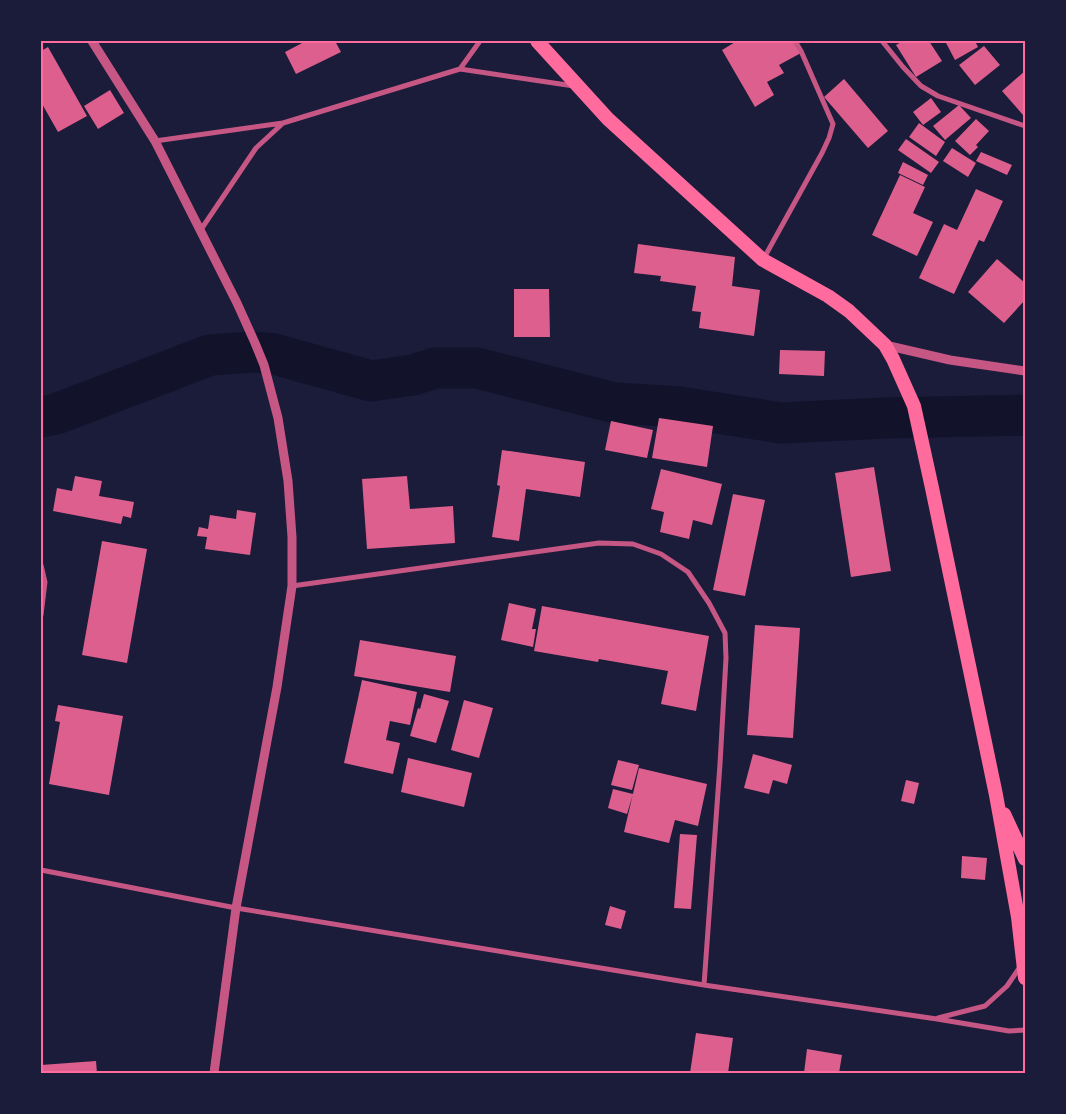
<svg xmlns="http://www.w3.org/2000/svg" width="1066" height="1114" font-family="'Alegreya Sans',sans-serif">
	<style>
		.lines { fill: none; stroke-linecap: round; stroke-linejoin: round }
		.river { stroke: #12122b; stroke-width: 41 }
		.building { fill: #dd5f8e }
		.minor { stroke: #c65784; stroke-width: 5 }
		.tertiary { stroke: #c65784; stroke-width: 9 }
		.trunk { stroke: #ff6b9d; stroke-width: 14 }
		.neatline { fill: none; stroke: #ff6b9d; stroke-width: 2 }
	</style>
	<rect width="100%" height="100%" fill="#1b1b3a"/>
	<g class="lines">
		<path class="river" d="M41,417L56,414L210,355L253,352L274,354L371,381L413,375L435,368H477L615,403L679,407L781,423L885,418L1025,415"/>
	</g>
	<path class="building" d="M306,41H335L341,52L296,74L285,52Z
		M737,41H794L801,53L779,65L784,73L767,82L774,95L755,107L722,50Z
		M903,41H929L942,61L916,77L896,45Z
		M945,41H975L978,47L955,60Z
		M984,46L1000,65L975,85L959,65Z
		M48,47L87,116L58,132L41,102V51Z
		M1025,71V114L1023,115L1002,91Z
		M844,79L888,131L868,148L824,97Z
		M110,90L124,113L98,129L84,106Z
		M931,98L941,112L923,125L913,112Z
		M959,105L971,118L945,140L933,126Z
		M976,119L989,131L976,145L978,147L970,155L955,141Z
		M919,123L945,142L936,156L909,137Z
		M906,139L939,162L931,173L898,150Z
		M952,148L976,163L968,177L943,161Z
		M981,152L1012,165L1007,175L976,161Z
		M903,162L928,175L923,185L898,173Z
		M900,175L925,187L913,213L933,222L917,256L872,235Z
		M976,189L1003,201L984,242L979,240L954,294L919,278L944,224L957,230Z
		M638,244L735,257L732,286L760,290L754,336L699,328L701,312L692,311L696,286L660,281L661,276L634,273Z
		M997,259L1025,283V300L1004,323L968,292Z
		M514,289H549L550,337H514Z
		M780,350L825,351L824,376L779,374Z
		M659,418L713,426L707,467L652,458Z
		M611,421L653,430L647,458L605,450Z
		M502,450L585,462L580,497L526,489L519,541L492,537L500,486L497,485Z
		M874,467L891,571L851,577L835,473Z
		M661,469L722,484L712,525L693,520L689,539L660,532L664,512L651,509Z
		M75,476L102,481L99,496L134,502L131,518L123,516L121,524L53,511L57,488L72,491Z
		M407,476L410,509L453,506L455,543L367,549L362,479Z
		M733,494L765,500L745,596L713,590Z
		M237,510L256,513L250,555L205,549L207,537L197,536L199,527L208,529L210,515L236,519Z
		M102,541L147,549L127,663L82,655Z
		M509,603L536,609L532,629H536L533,647L501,640Z
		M542,606L709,636L696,711L661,704L668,671L599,659L598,662L534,651Z
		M755,625L800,628L793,738L747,735Z
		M360,640L456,656L450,692L354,676Z
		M362,680L417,692L410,725L390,721L386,740L400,743L393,774L344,763Z
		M424,694L449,701L436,743L410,736L418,708L420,709Z
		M464,700L493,708L479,758L451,750Z
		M58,705L123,716L109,795L49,784L60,722L55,721Z
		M753,754L792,765L787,784L773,780L769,794L744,788Z
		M408,758L472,773L464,807L401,792Z
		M618,760L639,765L632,790L611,785Z
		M639,768L707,784L698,826L675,820L669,843L624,832Z
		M906,780L919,783L914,804L901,801Z
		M613,789L633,794L627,814L608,808Z
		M680,834L697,835L691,909L674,908Z
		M962,856L987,858L985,880L961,878Z
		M610,906L626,911L621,929L605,925Z
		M696,1033L733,1038L728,1073H690Z
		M807,1049L842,1055L839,1073H804Z
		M96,1061L97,1073H41V1065Z"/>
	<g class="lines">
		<path class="minor" d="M882,41L903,67L921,86L938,96L1025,126
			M460,69L480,41
			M155,141L283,123L460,69L574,86
			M200,231L256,148L282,124
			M764,258L822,153L829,138L833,124L801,51L795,41
			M41,565L45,582L41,615
			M292,586L599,543L633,544L661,554L688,572L709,603L725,633L726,658L720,764L704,985
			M41,870L236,908L704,985L937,1019L1009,1031L1025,1030
			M938,1018L985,1006L1007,986L1020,967"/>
		<path class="tertiary" d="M92,41L155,141L237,303L255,343L264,365L278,418L288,481L292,537V586L277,687L236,908L214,1073
			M885,345L950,360L1025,371"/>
		<path class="trunk" d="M537,41L608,119L763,260L828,296L849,311L885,345L893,359L914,406L932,488L996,795L1018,917L1025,978
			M1004,814L1025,859"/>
	</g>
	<rect width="1066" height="1114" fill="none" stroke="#1b1b3a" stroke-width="85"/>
	<rect x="42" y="42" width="982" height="1030" class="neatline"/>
</svg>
